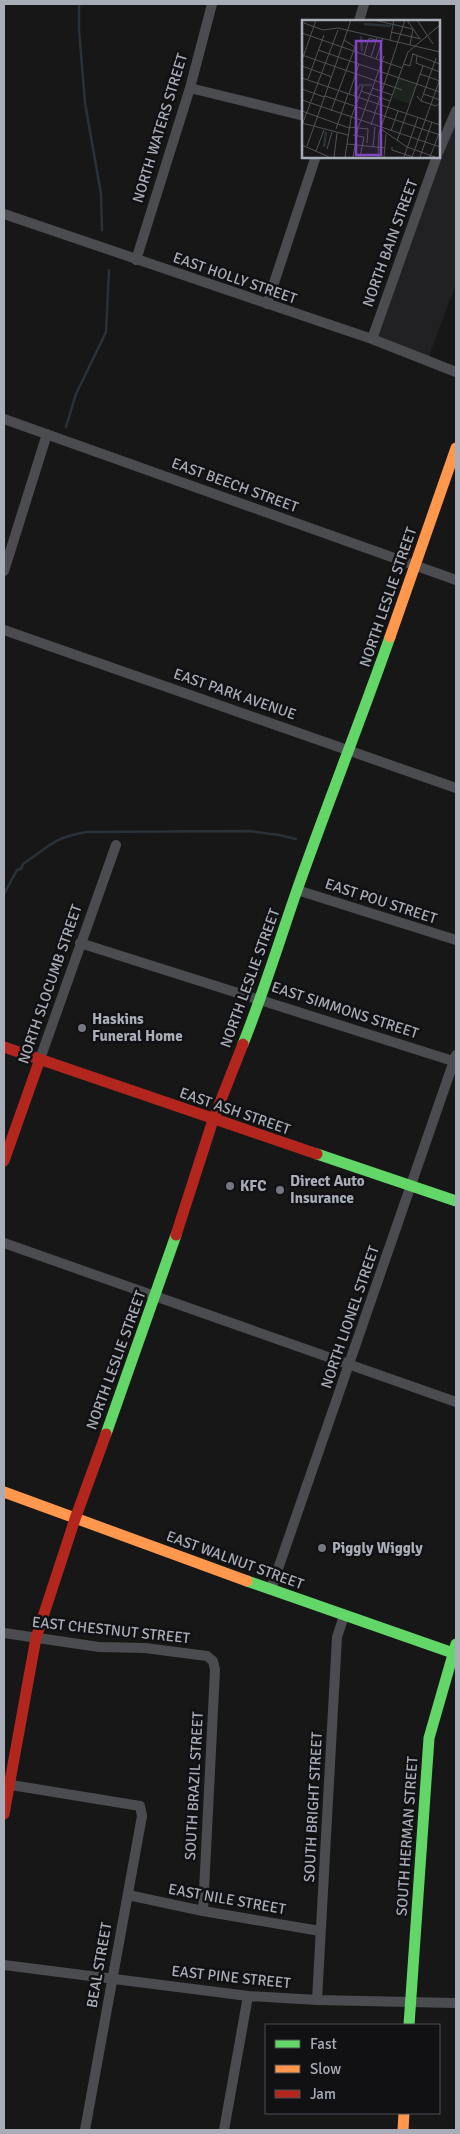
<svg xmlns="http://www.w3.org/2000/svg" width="460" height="2134" font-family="Signika,sans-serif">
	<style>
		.built { fill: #212123 }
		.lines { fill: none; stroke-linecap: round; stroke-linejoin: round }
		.stream { stroke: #2a3239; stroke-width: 2.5 }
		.street { stroke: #4b4c50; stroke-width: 10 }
		.fast { stroke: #63d668; stroke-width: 11 }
		.slow { stroke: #ff974d; stroke-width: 11 }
		.jam { stroke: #b3261e; stroke-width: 11 }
		.poi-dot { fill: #757880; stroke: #111113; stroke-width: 2 }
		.labels { text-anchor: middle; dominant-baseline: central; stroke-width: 5; stroke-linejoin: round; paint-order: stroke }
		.street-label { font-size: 15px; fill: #a8adb8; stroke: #111113 }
		.poi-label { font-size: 15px; font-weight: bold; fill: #a8adb8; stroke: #111113; text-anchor: start }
		.inset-river { fill: none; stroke: #2a3239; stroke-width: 2.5 }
		.inset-road { fill: none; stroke: #515357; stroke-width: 1 }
		.view { fill: #8446be; fill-opacity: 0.15; stroke: #8446be; stroke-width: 2.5 }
		.inset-edge { fill: none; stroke: #a8adb8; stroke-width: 2.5 }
	</style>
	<rect width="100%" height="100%" fill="#171717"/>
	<path class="built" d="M456,111V284L427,361L372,339Z"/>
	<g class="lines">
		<path class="stream" d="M79,4V30L85,103L101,194L102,230
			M66,427L76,394L106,332L109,270
			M4,894L17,870L21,869L23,864C49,847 52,838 86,832L249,831L279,835L296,839"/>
		<path class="street" d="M359,21L364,4
			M190,88L304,116
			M439,151L456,111
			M4,214L372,339L456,372
			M136,260L190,88L212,4
			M267,304L316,156
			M372,339L437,156
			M4,419L456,580
			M4,571L47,434
			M4,630L456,788
			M297,890L456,940
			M80,943L456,1062
			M40,1059L116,845
			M4,1243L456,1402
			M271,1589L456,1055
			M4,1633L99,1647L145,1648L207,1656L213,1661L215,1670L203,1911
			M5,1784L140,1806L142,1816L85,2130
			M128,1895L203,1911L320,1931
			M4,1965L248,1996L317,2000L456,2003
			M317,2000L337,1637L344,1616
			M224,2130L248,1996"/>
		<path class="fast" d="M243,1044C263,994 279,942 297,890C327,805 360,722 390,637
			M317,1154L456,1201
			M106,1434L176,1235
			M247,1581L453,1653
			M409,2025L429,1738L456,1644"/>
		<path class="slow" d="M390,637L456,448
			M4,1492L247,1581
			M403,2130L404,2113"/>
		<path class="jam" d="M4,1047L317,1154
			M4,1161L40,1059
			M176,1235L213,1120L243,1044
			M4,1814L36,1638L75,1519L106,1434"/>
	</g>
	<g class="poi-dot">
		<circle cx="82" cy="1028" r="5"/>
		<circle cx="230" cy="1186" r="5"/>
		<circle cx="280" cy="1190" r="5"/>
		<circle cx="322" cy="1548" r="5"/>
	</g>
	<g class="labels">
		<g class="street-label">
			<text transform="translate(160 128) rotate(-73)">NORTH WATERS STREET</text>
			<text transform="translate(390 243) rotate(-70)">NORTH BAIN STREET</text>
			<text transform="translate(235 278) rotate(19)">EAST HOLLY STREET</text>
			<text transform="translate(235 485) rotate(20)">EAST BEECH STREET</text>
			<text transform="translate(388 597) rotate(-71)">NORTH LESLIE STREET</text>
			<text transform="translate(235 694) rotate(19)">EAST PARK AVENUE</text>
			<text transform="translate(381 901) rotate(18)">EAST POU STREET</text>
			<text transform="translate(250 978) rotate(-70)">NORTH LESLIE STREET</text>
			<text transform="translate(50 984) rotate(-71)">NORTH SLOCUMB STREET</text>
			<text transform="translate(345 1010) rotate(18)">EAST SIMMONS STREET</text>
			<text transform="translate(235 1111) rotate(19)">EAST ASH STREET</text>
			<text transform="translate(350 1317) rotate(-71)">NORTH LIONEL STREET</text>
			<text transform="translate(116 1360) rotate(-70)">NORTH LESLIE STREET</text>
			<text transform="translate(235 1560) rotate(20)">EAST WALNUT STREET</text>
			<text transform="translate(111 1630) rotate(6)">EAST CHESTNUT STREET</text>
			<text transform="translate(194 1786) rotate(-87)">SOUTH BRAZIL STREET</text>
			<text transform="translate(313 1807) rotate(-87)">SOUTH BRIGHT STREET</text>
			<text transform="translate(407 1836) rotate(-86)">SOUTH HERMAN STREET</text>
			<text transform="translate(227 1899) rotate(10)">EAST NILE STREET</text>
			<text transform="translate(99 1965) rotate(-80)">BEAL STREET</text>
			<text transform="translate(231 1977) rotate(6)">EAST PINE STREET</text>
		</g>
		<g class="poi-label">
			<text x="92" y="1019">Haskins<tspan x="92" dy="17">Funeral Home</tspan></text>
			<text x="290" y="1181">Direct Auto<tspan x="290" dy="17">Insurance</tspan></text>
			<text x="240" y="1186">KFC</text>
			<text x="332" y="1548">Piggly Wiggly</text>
		</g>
	</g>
	<g transform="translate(302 20)">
		<rect width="138" height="138" fill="#171717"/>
		<path d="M96,58L115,64L108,84L90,78Z" fill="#1d241e"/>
		<path class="inset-river" d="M62,4L89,6M59,16L60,31M52,74L58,65H70M22,127L24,112"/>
		<path class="inset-road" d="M72,0L111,9L108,25M105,0L118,19M115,0L131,24M2,3L21,10L36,8L138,32M89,12L119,19M0,13L100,48M88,20L92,0M16,30L138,72M111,34L138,44M0,35L100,70M62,35L67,18L74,20M115,36L114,43L138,52M69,37L75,18M74,39L81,18M0,40L14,0M101,44L108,46L111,33M0,46L30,57M118,54L138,61M0,58L138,105M6,59L22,15M26,67L49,0M70,68L90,75M0,69L22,77M59,71L88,81M47,74L57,44M122,74L138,80M23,76L138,115M115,76L119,81L134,86L138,83M0,80L138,127M119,81L134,38M86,87L106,32L138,5M0,91L47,108M29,91L53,27L42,20M0,103L46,115M0,105L36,10M69,105L103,0M47,107L66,109L65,123M34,109L46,74M79,109L105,127L133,137M89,111L96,91M51,115L62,117L58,137M95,121L121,46M45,124L83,128M0,125L27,137M5,126L26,67M71,127L73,107M90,127V130L111,137M25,129L30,112M14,131L22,110M32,137L35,113M43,137L49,98L61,66M51,137L56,108L82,36M76,137L77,113L86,87M82,137L84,114M102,137L116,97M110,137L138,59M118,137L130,102M128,137L138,111"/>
		<path class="view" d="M54,21H79V135H54Z"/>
		<rect width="138" height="138" class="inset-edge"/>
	</g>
	<rect width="460" height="2134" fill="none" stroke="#a8adb8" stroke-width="10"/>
	<rect x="265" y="2024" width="175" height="90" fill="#111113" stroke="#4d4f55"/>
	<rect x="275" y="2040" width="25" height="8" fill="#63d668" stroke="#4d4f55"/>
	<text x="310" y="2049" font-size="15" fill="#a8adb8">Fast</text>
	<rect x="275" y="2065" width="25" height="8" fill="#ff974d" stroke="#4d4f55"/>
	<text x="310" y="2074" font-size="15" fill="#a8adb8">Slow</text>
	<rect x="275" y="2090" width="25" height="8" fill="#b3261e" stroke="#4d4f55"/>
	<text x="310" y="2099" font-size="15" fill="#a8adb8">Jam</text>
</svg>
